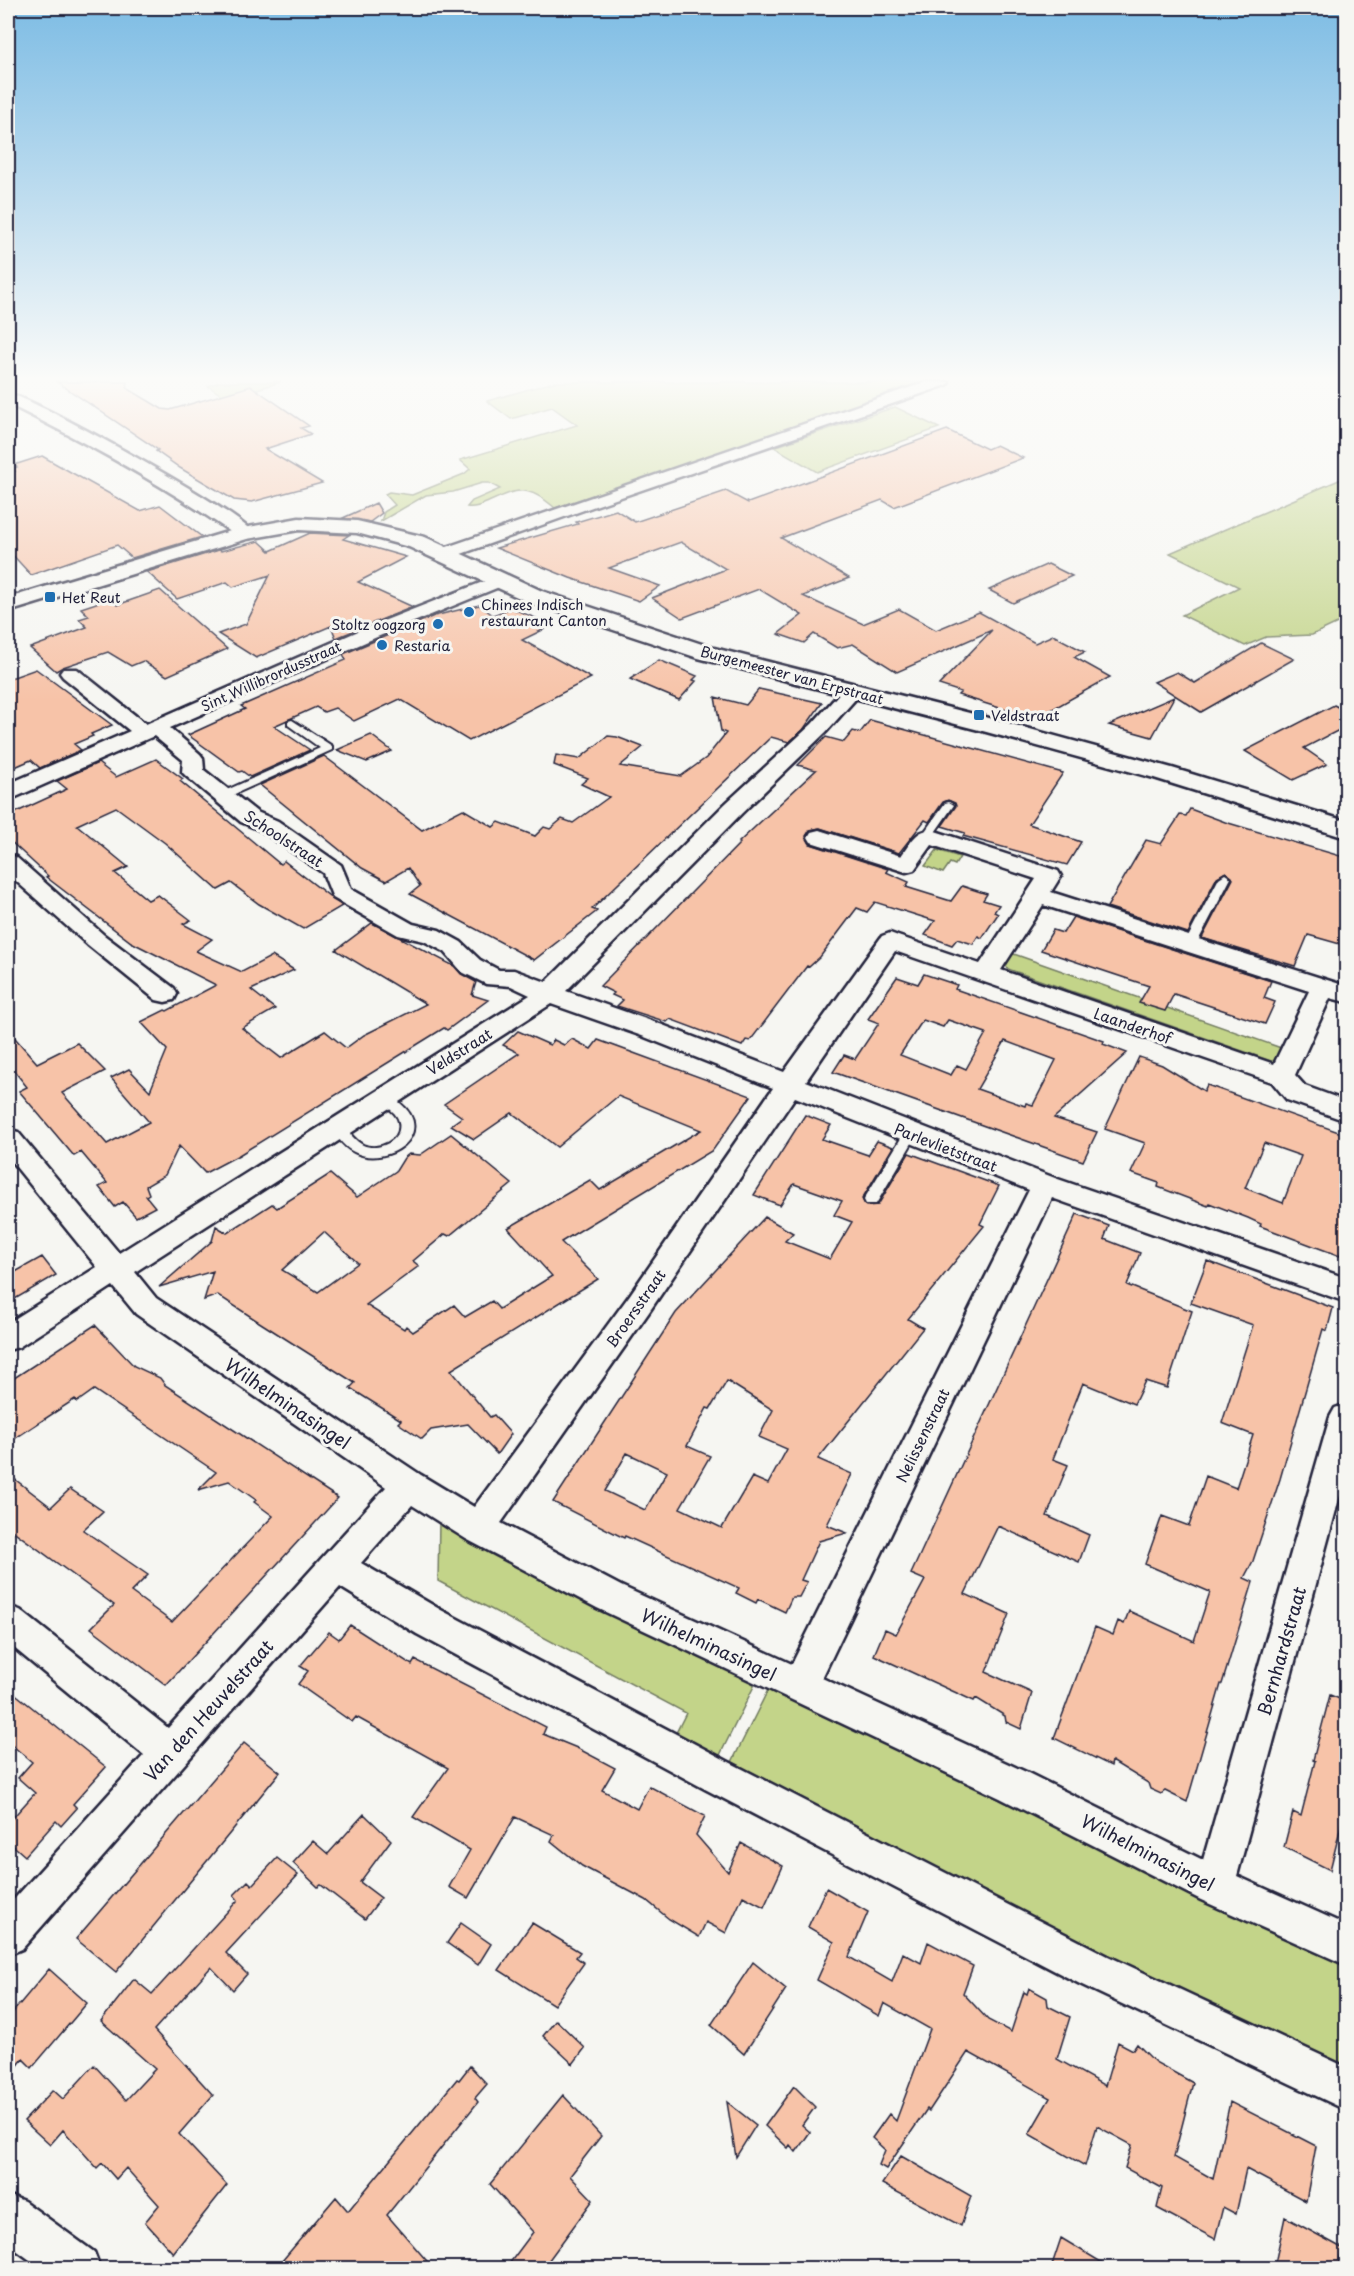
<svg xmlns="http://www.w3.org/2000/svg" width="1354" height="2276" font-family="'Playpen Sans',sans-serif">
	<style>
		.green { fill: #c3d489; stroke: #727b62; stroke-width: 1.5 }
		.building { fill: #f7c3a8; stroke: #22223b; stroke-width: 1.5; fill-rule: evenodd }
		.lines { fill: none; stroke-linecap: round; stroke-linejoin: round }
		.service-casing { stroke: #22223b; stroke-width: 4 }
		.minor-casing { stroke: #22223b; stroke-width: 5 }
		.tertiary-casing { stroke: #22223b; stroke-width: 5 }
		.service { fill: #f6f6f2; fill-rule: evenodd }
		.minor { fill: #f6f6f2; fill-rule: evenodd }
		.tertiary { fill: #f6f6f2; fill-rule: evenodd }
		.poi-dot { fill: #1f6fb2; stroke: #f6f6f2; stroke-width: 2 }
		.labels { text-anchor: middle; dominant-baseline: central; stroke-width: 6; stroke-linejoin: round; paint-order: stroke }
		.far-poi-label { font-size: 14px; fill: #22223b; stroke: #f6f6f2; text-anchor: start }
		.far-street-label { font-size: 14px; fill: #22223b; stroke: #f6f6f2 }
		.street-label { font-size: 15px; fill: #22223b; stroke: #f6f6f2 }
		.near-street-label { font-size: 18px; fill: #22223b; stroke: #f6f6f2 }
	</style>
	<rect width="100%" height="100%" fill="#f6f6f2"/>
	<filter id="ink" filterUnits="userSpaceOnUse"><feTurbulence type="fractalNoise" baseFrequency=".0167" numOctaves="2"/><feDisplacementMap in="SourceGraphic" scale="12" xChannelSelector="R" yChannelSelector="G"/><feConvolveMatrix kernelMatrix="1 2 1 2 8 2 1 2 1" color-interpolation-filters="sRGB"/></filter>
	<g filter="url(#ink)">
		<path class="green" d="M219,382H281L226,398L208,386Z
			M554,382H932L555,508C527,483 517,489 486,503C479,506 474,508 467,507L472,501L500,489L489,483H482L453,492L426,495L381,521L384,512L395,505L385,494L389,492L412,495L464,474L470,469L460,460L577,425L552,407L511,419L487,401Z
			M895,407L939,428L817,472L774,447Z
			M1346,477V619L1312,635L1266,637L1245,646L1182,615L1239,587L1170,553Z
			M937,850L960,857L955,865L950,863L943,873L925,866Z
			M1011,953L1281,1048L1274,1062L1008,969L1005,963Z
			M439,1521L756,1682L718,1759L674,1737L686,1713L438,1581Z
			M769,1688L1346,1960V2071L1147,1975L732,1762Z"/>
		<path class="building" d="M57,382H127V388L162,409L170,410L251,386L309,426L301,428L311,434L265,449L322,483L252,502L234,500L180,468L156,451L158,450Z
			M947,430L987,449L996,445L1023,458L894,507L882,500L781,538L849,578L803,596L863,624L899,609L936,630L979,612L1035,643L1053,635L1085,652L1074,657L1110,677L1035,719L958,695L961,692L939,685L992,630L897,672L853,644L837,648L814,634L804,643L778,634L802,615L759,589L682,618L652,598L726,569L681,542L609,568L660,586L639,601L570,578L496,548L578,524L576,522L616,510L635,522L726,491L748,503Z
			M42,456L140,511L160,505L202,537L132,558L117,545L31,575L8,550V474L15,471L12,469L17,467L14,465Z
			M376,503L382,513L370,522L343,518Z
			M310,533L349,535L343,539L406,557L358,582L413,607L336,638L331,626L256,658L218,634L246,624L270,575L233,587L227,582L177,599L147,572L219,550L221,551L259,541L270,551Z
			M1048,564L1072,576L1013,603L989,590Z
			M160,590L227,649L167,676L143,661L131,666L108,652L63,667L56,671L30,648L87,627L79,619L89,616L81,608L111,598L117,605Z
			M479,605L493,615L511,608L553,625L522,640L591,678L469,741L400,699L354,721L335,708L324,712L316,707L274,726L310,750L250,777L242,771L239,772L188,735L245,709L241,706L346,660L343,654L434,616Z
			M1261,643L1294,659L1201,712L1154,682L1177,672L1195,683Z
			M659,660L697,676L693,680L696,681L679,700L630,679Z
			M36,669L112,725L91,734L93,736L74,744L81,750L40,768L31,760L8,770V679Z
			M759,689L822,703L803,730L789,742L771,737L592,909L597,911L534,960L410,894L420,886L408,868L386,881L362,868L260,785L324,756L422,830L463,809L493,827L499,822L535,836L544,827L550,829L562,819L573,823L609,797L581,784L588,778L554,765L556,755L579,759L608,736L617,737L643,747L620,766L681,776L706,758L726,733L721,731L715,697L746,705Z
			M1174,697L1152,737L1109,725Z
			M1334,705L1347,712V726L1304,748L1327,764L1293,780L1245,751Z
			M870,720L1063,773L1029,824L1081,842L1067,865L963,836L965,833L942,826L956,806L955,803L948,800L943,802L929,822L925,820L899,853L820,828L810,830L806,836L810,844L888,869L886,872L909,882L906,887L951,901L962,886L987,894L983,900L999,905L994,912L998,914L982,938L978,936L973,944L957,939L952,945L925,935L935,921L875,902L867,912L857,908L820,957L809,967L807,966L750,1041L746,1040L742,1046L670,1019L667,1022L617,1006L623,1000L612,995L614,993L600,986L740,843L739,842L816,770L798,765L826,737L844,742L853,731L860,733Z
			M371,735L392,751L367,762L337,750Z
			M156,759L183,779L180,781L280,864L284,861L342,906L303,929L259,904L231,883L218,890L165,843L116,807L77,825L128,867L115,873L148,900L158,895L191,920L183,924L212,939L196,951L242,972L272,956L294,970L251,990L275,1009L242,1028L281,1058L325,1031L346,1048L364,1035L426,1004L336,950L372,923L454,966L461,974L476,982L472,995L488,1000L447,1030L444,1028L239,1155L205,1173L179,1146L165,1175L146,1186L149,1194L146,1196L155,1207L136,1217L123,1202L115,1207L99,1187L107,1183L81,1152L74,1156L19,1091L27,1087L8,1063V1030L37,1063L77,1043L105,1071L62,1093L107,1144L149,1122L111,1078L129,1069L150,1091L167,1050L141,1022L165,1010L167,1011L216,985L131,942L46,877L48,876L8,839V816L67,789L57,781L98,763L116,777Z
			M1190,809L1225,822L1347,858V946L1308,935L1295,966L1202,938L1233,879L1226,872L1217,877L1188,933L1107,907L1146,840L1161,844L1180,815L1186,816Z
			M1073,917L1271,981L1264,998L1275,1002L1265,1024L1174,994L1165,1011L1139,1003L1149,986L1041,950L1053,930L1063,933Z
			M924,974L957,985L955,989L1104,1041L1103,1044L1127,1053L1054,1118L1097,1132L1083,1161L833,1072L844,1055L855,1059L879,1023L868,1019L897,977L918,984ZM923,1020L943,1027L948,1020L986,1033L966,1069L957,1065L951,1075L900,1055ZM1005,1041L1056,1060L1033,1105L1026,1103L1025,1106L977,1089Z
			M518,1031L550,1045L554,1040L564,1045L572,1039L591,1049L598,1040L751,1096L713,1150L561,1242L598,1279L451,1370L490,1417L494,1415L511,1434L497,1454L468,1424L431,1430L422,1439L398,1423L401,1420L350,1388L355,1383L256,1320L218,1295L204,1300L213,1271L159,1287L212,1241L216,1226L227,1233L272,1204L277,1208L330,1174L357,1197L396,1171L404,1158L409,1154L420,1155L451,1134L512,1184L449,1236L445,1234L413,1261L419,1266L366,1305L404,1329L406,1326L413,1332L454,1305L465,1317L492,1301L499,1309L552,1276L508,1228L590,1180L600,1190L701,1130L618,1096L557,1147L512,1113L474,1139L451,1125L462,1117L444,1104L519,1053L503,1045ZM324,1232L358,1263L318,1292L282,1270Z
			M1139,1057L1162,1065L1204,1091L1207,1085L1347,1135V1236L1340,1256L1260,1226L1261,1224L1248,1218L1209,1203L1208,1206L1158,1187L1159,1183L1131,1173L1145,1143L1105,1129ZM1264,1143L1301,1156L1283,1203L1245,1188Z
			M805,1115L831,1125L822,1139L868,1155L877,1141L893,1147L862,1199L866,1206L878,1205L909,1153L999,1186L980,1224L984,1226L908,1319L923,1328L818,1459L852,1474L827,1525L847,1533L819,1541L801,1580L807,1582L799,1597H792L785,1612L758,1599L756,1603L736,1593L739,1588L625,1536L624,1538L553,1502L676,1313L765,1217L793,1233L785,1241L830,1259L852,1222L834,1215L842,1201L794,1184L780,1205L754,1195ZM727,1381L773,1410L759,1437L787,1449L768,1484L752,1477L722,1528L680,1508L710,1456L687,1446L707,1408L710,1409ZM627,1453L667,1472L645,1510L605,1491Z
			M1077,1214L1109,1226L1104,1239L1140,1253L1127,1285L1192,1311L1167,1388L1145,1381L1134,1404L1083,1383L1053,1459L1068,1465L1047,1516L1089,1535L1079,1562L998,1526L965,1594L1009,1614L986,1672L1032,1693L1021,1729L1006,1722L1005,1716L976,1698L974,1701L874,1655L885,1629L896,1634L925,1580L911,1574Z
			M42,1257L56,1275L8,1303V1276Z
			M1207,1261L1333,1308L1327,1331L1323,1329L1280,1479L1253,1561L1244,1578L1253,1582L1222,1684H1221L1187,1802L1165,1791L1161,1794L1150,1789L1148,1783L1112,1761L1111,1766L1054,1738L1095,1627L1113,1635L1118,1621L1124,1624L1129,1611L1194,1641L1210,1592L1145,1564L1162,1516L1189,1526L1206,1476L1236,1488L1253,1435L1222,1423L1253,1325L1191,1303Z
			M95,1325L134,1366L160,1378L165,1385L338,1498L166,1685L91,1628L114,1605L8,1527V1474L51,1507L70,1489L103,1511L83,1530L148,1575L131,1592L172,1622L273,1516L254,1502L256,1500L229,1481L198,1490L216,1472L94,1390L77,1402L75,1399L8,1443V1382Z
			M350,1625L412,1665L415,1660L546,1727L543,1734L577,1748L615,1768L602,1790L637,1809L649,1786L705,1816L696,1835L728,1872L741,1843L783,1866L764,1907L743,1896L726,1933L706,1922L699,1937L669,1919L646,1900L582,1866L551,1841L554,1835L515,1817L468,1898L449,1887L470,1850L413,1817L448,1768L356,1717L352,1722L298,1684L308,1671L300,1666L329,1632L339,1639Z
			M8,1688L106,1767L73,1804L77,1808L61,1826L56,1821L25,1856L8,1841V1823L35,1793L18,1778L32,1762L8,1742Z
			M1330,1695L1347,1702V1802L1330,1870L1284,1847L1293,1812L1301,1816L1315,1761L1313,1760Z
			M244,1743L280,1772L116,1972L76,1939Z
			M364,1814L391,1840L360,1882L381,1898L365,1919L321,1885L318,1887L293,1863L313,1841L328,1854Z
			M277,1858L298,1875L226,1953L247,1974L233,1990L211,1967L154,2030L213,2095L179,2134L227,2185L173,2253L145,2222L159,2205L126,2168L116,2179L102,2163L97,2168L63,2130L50,2145L24,2121L53,2090L63,2099L94,2065L126,2100L155,2069L101,2021L134,1979L152,1994L238,1900L234,1895L248,1881L252,1885Z
			M826,1888L868,1912L849,1957L892,1982L903,1953L921,1963L928,1942L973,1966L963,1993L988,2020L1011,2032L1024,1992L1027,1994L1029,1988L1047,1998L1048,2006L1070,2017L1057,2059L1105,2086L1118,2042L1133,2050L1137,2044L1155,2062L1193,2083L1174,2157L1213,2179L1230,2102L1316,2146L1306,2201L1246,2169L1236,2214L1223,2207L1215,2239L1157,2208L1162,2188L1125,2168L1132,2145L1097,2126L1085,2166L1029,2134L1050,2098L968,2052L929,2111L927,2109L886,2169L879,2165L885,2150L872,2138L889,2114L896,2121L930,2029L884,2003L879,2016L817,1980L834,1942L808,1927Z
			M461,1923L491,1944L478,1965L447,1943Z
			M532,1923L580,1952L576,1957L584,1963L554,2005L499,1970Z
			M753,1962L786,1989L744,2054L711,2025Z
			M49,1969L87,2003L32,2068L23,2059L8,2078V2018Z
			M556,2020L585,2048L573,2064L543,2036Z
			M470,2066L487,2084L475,2098L478,2102L387,2215L433,2268H276L336,2197L348,2211L457,2079L459,2080Z
			M794,2086L815,2107L802,2125L810,2132L796,2152L790,2145L788,2148L765,2126Z
			M563,2095L601,2136L570,2176L593,2200L543,2268H506L533,2232L490,2184Z
			M727,2102L756,2125L736,2157Z
			M901,2156L971,2196L961,2226L882,2184Z
			M1285,2217L1342,2248L1338,2268H1274Z
			M1061,2238L1111,2268H1051Z"/>
		<g class="lines">
			<g class="service-casing">
				<path id="service" d="M292,720L332,746V750L228,797H220V793L320,748L288,725V721Z
					M949,802L954,805L931,838H923V834L945,803Z
					M1225,874L1231,878L1196,945L1190,949L1186,948L1184,945L1219,878Z
					M385,1093C391,1095 396,1099 400,1103C438,1134 387,1169 354,1152C345,1148 339,1139 333,1132L331,1129L333,1126H343C349,1132 355,1141 363,1145C378,1152 403,1141 399,1122C397,1111 384,1107 378,1098Z
					M911,1128L918,1133L876,1204H866L864,1200L866,1196L906,1130Z"/>
			</g>
			<g class="minor-casing">
				<path id="minor" d="M926,382H949L947,385L595,506L450,558H438L435,554L438,550Z
					M8,393C39,401 237,510 253,533L250,537H238C166,486 87,443 8,404Z
					M498,576L504,577L507,581L504,585L377,637L170,728L200,754L203,758L204,770L257,812L278,821L341,865L351,889L413,924L439,930L461,942L480,960L499,970H514L546,982L726,803L812,724L845,687H859L862,691L859,695L826,732L742,813L566,991L660,1024L784,1072L882,936L890,933L898,936L980,964L1036,879L932,845L914,870L906,872L811,842L808,837L811,832L819,830L901,856C911,843 917,827 935,831L1058,871L1061,876L1051,892L1346,986V1002L1330,998L1295,1075L1305,1086L1346,1101V1121L1287,1100L1272,1082L895,951L806,1081L1055,1178L1346,1278V1302L1052,1198L822,1678L1026,1772L1203,1860L1330,1417L1335,1408L1346,1404V1473L1237,1876L1346,1925V1965L1201,1900L1000,1798L597,1608L466,1539L412,1505L361,1563L441,1610L731,1763L1108,1956L1346,2067V2110L1080,1984L705,1789L417,1634L340,1587L22,1949L8,1955V1906L144,1755L8,1643V1606L20,1610L168,1728L386,1487L136,1314L113,1286L19,1347L8,1350V1323L97,1267L8,1157V1129L18,1132L119,1253L530,995L511,986L486,984L462,972L445,952L424,941L398,935L333,898L323,873L262,831L241,822L186,776L182,772L183,760L154,736L16,797L8,798V784L130,731L63,677L60,673L63,669H77L146,724L363,629ZM1043,905L1309,991L1274,1064L1001,970ZM551,1004L642,1036L773,1088L629,1296L474,1507L421,1475L156,1298L135,1272ZM795,1097L1029,1190L792,1664L621,1586L501,1523L649,1312Z
					M8,855L16,857L104,935L174,988L177,994L174,1000L165,1002L156,1000L88,945L8,874Z
					M8,2195L24,2201L94,2252L100,2268H41L8,2244Z"/>
			</g>
			<g class="tertiary-casing">
				<path id="tertiary" d="M299,518L357,521L425,537L542,591L714,648L997,720L1172,768L1346,821V838L1154,778L979,730L698,658L526,601L409,547L357,533L299,530L247,539L8,612V598L237,529Z"/>
			</g>
			<use href="#service" class="service"/>
			<use href="#minor" class="minor"/>
			<use href="#tertiary" class="tertiary"/>
		</g>
	</g>
	<linearGradient id="sky" x2="0" y2="1"><stop stop-color="#7dbce4"/><stop offset="0.54" stop-color="#fbfbf9"/><stop offset="1" stop-color="#fbfbf9" stop-opacity="0"/></linearGradient>
	<rect width="1354" height="701" fill="url(#sky)"/>
	<g class="poi-dot">
		<rect x="44" y="591" width="12" height="12" rx="3"/>
		<circle cx="469" cy="612" r="6"/>
		<circle cx="438" cy="624" r="6"/>
		<circle cx="382" cy="645" r="6"/>
		<rect x="973" y="709" width="12" height="12" rx="3"/>
	</g>
	<g class="labels">
		<g class="far-poi-label">
			<text x="62" y="597">Het Reut</text>
			<text x="481" y="604">Chinees Indisch<tspan x="481" dy="16">restaurant Canton</tspan></text>
			<text x="426" y="624" text-anchor="end">Stoltz oogzorg</text>
			<text x="394" y="645">Restaria</text>
			<text x="991" y="715">Veldstraat</text>
		</g>
		<g class="far-street-label">
			<text transform="translate(792 675) rotate(15)">Burgemeester van Erpstraat</text>
			<text transform="translate(271 676) rotate(-24)">Sint Willibrordusstraat</text>
		</g>
		<g class="street-label">
			<text transform="translate(284 838) rotate(33)">Schoolstraat</text>
			<text transform="translate(1133 1025) rotate(19)">Laanderhof</text>
			<text transform="translate(459 1051) rotate(-32)">Veldstraat</text>
			<text transform="translate(946 1147) rotate(21)">Parlevlietstraat</text>
			<text transform="translate(635 1308) rotate(-55)">Broersstraat</text>
			<text transform="translate(922 1435) rotate(-64)">Nelissenstraat</text>
		</g>
		<g class="near-street-label">
			<text transform="translate(288 1403) rotate(34)">Wilhelminasingel</text>
			<text transform="translate(709 1644) rotate(25)">Wilhelminasingel</text>
			<text transform="translate(1281 1651) rotate(-74)">Bernhardstraat</text>
			<text transform="translate(208 1710) rotate(-48)">Van den Heuvelstraat</text>
			<text transform="translate(1148 1852) rotate(27)">Wilhelminasingel</text>
		</g>
	</g>
	<rect width="1354" height="2276" fill="none" stroke="#f6f6f2" stroke-width="30"/>
	<rect x="15" y="15" width="1324" height="2246" fill="none" stroke="#22223b" stroke-width="2" filter="url(#ink)"/>
</svg>
